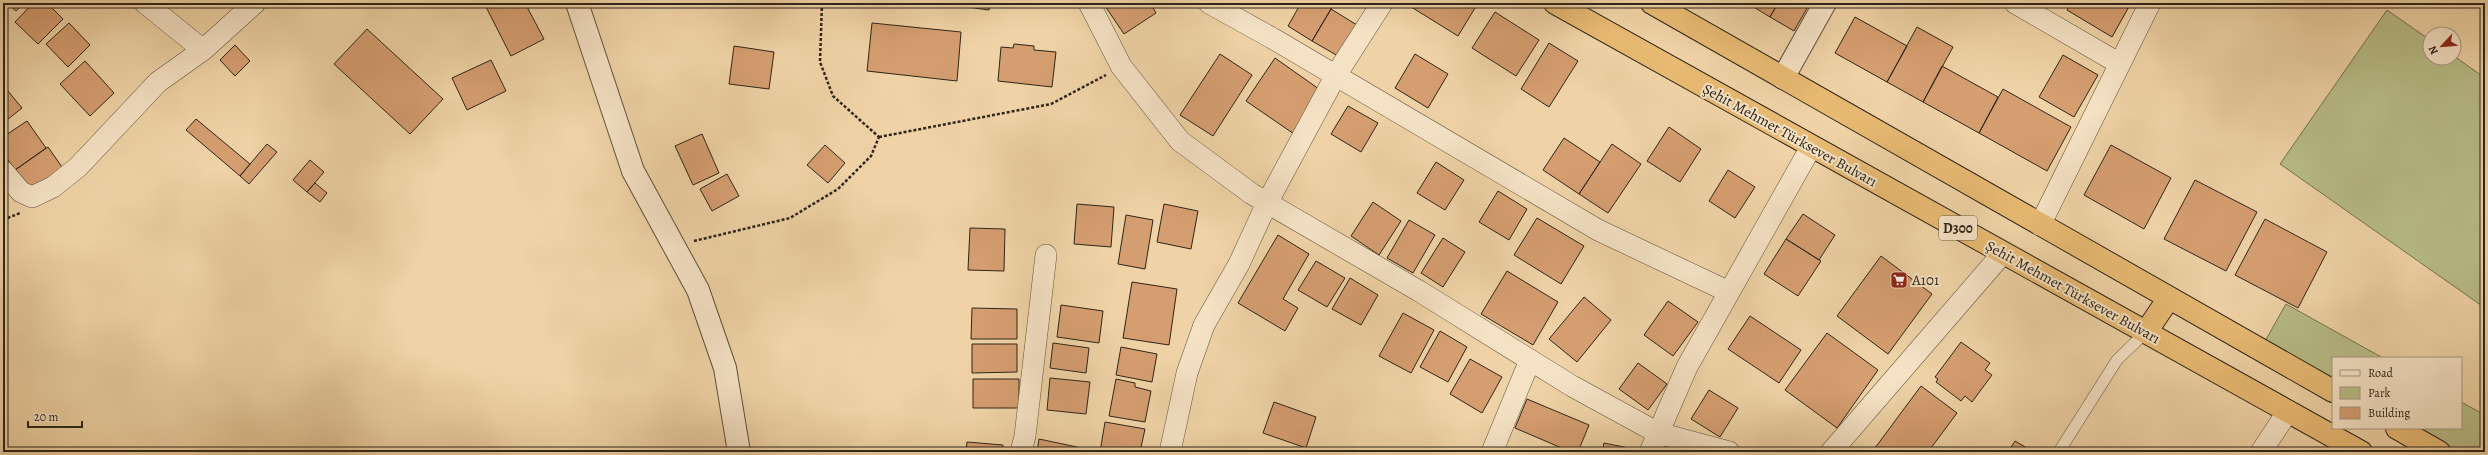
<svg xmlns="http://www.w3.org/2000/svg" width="2488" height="455" font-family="Alegreya,serif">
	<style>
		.green { fill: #b8bc87; stroke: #737050 }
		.building { fill: #d59e71; stroke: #2e2518 }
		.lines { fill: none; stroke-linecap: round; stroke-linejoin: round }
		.service-casing { stroke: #5e503c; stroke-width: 12 }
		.minor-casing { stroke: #5e503c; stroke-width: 22 }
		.tertiary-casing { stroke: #5e503c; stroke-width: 24 }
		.trunk-casing { stroke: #2e2518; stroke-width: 24 }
		.path { stroke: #2e2518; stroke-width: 2.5; stroke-dasharray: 3 2; stroke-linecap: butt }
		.service { stroke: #f5e2c5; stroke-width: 11 }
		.minor { stroke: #f5e2c5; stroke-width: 21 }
		.tertiary { stroke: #f5e2c5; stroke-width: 22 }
		.trunk { stroke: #e8ba73; stroke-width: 22 }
		.labels { text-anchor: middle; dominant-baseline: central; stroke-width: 4; stroke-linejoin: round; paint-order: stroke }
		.shield { fill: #f5e2c5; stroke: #6a5e4c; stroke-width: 1 }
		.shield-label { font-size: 14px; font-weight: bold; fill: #2e2518 }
		.street-label { font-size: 15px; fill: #2e2518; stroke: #f5e2c5 }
		.poi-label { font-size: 15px; fill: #2e2518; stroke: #f5e2c5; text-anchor: start }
	</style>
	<rect width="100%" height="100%" fill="#efd3a6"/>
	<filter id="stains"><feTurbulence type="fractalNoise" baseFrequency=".005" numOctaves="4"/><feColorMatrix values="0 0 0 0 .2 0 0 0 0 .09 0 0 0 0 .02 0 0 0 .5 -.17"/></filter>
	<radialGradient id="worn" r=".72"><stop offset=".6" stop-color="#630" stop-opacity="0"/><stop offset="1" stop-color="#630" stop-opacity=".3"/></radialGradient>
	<path class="green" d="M2387,10L2430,40V58L2454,56L2485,78V308L2280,164Z
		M2286,304L2383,358H2333V381L2264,343Z
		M2461,402L2485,415V452H2460L2417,428H2461Z"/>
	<path class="building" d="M7,3H24L16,11Z
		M33,3H47L63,19L38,44L15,22Z
		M484,3H525L544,39L511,56Z
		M968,3H990L989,10L967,7Z
		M1103,3H1150L1156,13L1124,34Z
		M1301,3L1334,4L1312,41L1288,26Z
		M1409,3H1478L1458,36L1408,5Z
		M1747,3H1778L1770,17Z
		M1778,3H1810L1794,31L1770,17Z
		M2071,3H2131L2112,37L2067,10Z
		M1331,9L1357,25L1338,56L1312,41Z
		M1495,12L1539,40L1516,76L1472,48Z
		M1855,17L1907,46L1887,82L1835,53Z
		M69,23L90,45L68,67L46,44Z
		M872,23L961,32L957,81L867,71Z
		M1917,27L1953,47L1923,102L1887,82Z
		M367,29L443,99L410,134L334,64Z
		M1549,43L1578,61L1549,107L1521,89Z
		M1014,44L1034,46V50L1056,52L1052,87L998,81L1001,47L1013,48Z
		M235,45L250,61L235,76L220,60Z
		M734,46L774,52L769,89L729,84Z
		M1220,54L1252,75L1213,136L1180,115Z
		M1415,54L1448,74L1428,108L1395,88Z
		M2063,55L2098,75L2074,117L2039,97Z
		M1275,58L1326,94L1297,136L1246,101Z
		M491,60L506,91L467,110L452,78Z
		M85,61L114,93L90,116L60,84Z
		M1942,66L1998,97L1979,133L1923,102Z
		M3,85L22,108L3,123Z
		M2003,89L2071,127L2047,171L1979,133Z
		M1348,106L1378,123L1361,152L1331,134Z
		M196,119L250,164L240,176L186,130Z
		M27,121L46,148L15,170L3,153V137Z
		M1669,127L1701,149L1680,182L1647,161Z
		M702,134L719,173L693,185L675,146Z
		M1564,138L1600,162L1579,194L1543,170Z
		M267,144L277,152L249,184L240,176Z
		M1612,144L1641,164L1608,213L1579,194Z
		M825,145L845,163L828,183L807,165Z
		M2111,145L2171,178L2144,229L2084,195Z
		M48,147L64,170L31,193L15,170Z
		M310,160L324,172L307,192L293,180Z
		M1436,162L1464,180L1445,210L1417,193Z
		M1728,170L1755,187L1735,218L1709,201Z
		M727,174L739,196L712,211L700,189Z
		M2195,180L2257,212L2226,271L2164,239Z
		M315,183L327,193L320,202L307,192Z
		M1498,191L1527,209L1509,240L1479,222Z
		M1373,202L1401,221L1379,255L1351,236Z
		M1077,204L1114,207L1111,247L1074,244Z
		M1164,204L1198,211L1191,249L1157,242Z
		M1803,214L1835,235L1819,260L1786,239Z
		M1126,215L1153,220L1145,269L1118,264Z
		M1537,218L1584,246L1561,284L1514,255Z
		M2265,219L2327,252L2298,308L2235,275Z
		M1409,220L1435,235L1413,273L1387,258Z
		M970,228L1005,229L1004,271L968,270Z
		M1278,235L1309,254L1283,299L1298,308L1285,331L1238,303Z
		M1443,238L1465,252L1443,287L1421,273Z
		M1786,239L1821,261L1798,296L1764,274Z
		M1881,256L1932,294L1888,354L1837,316Z
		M1316,261L1345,278L1327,307L1298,290Z
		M1507,271L1558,302L1533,345L1481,314Z
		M1350,278L1378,295L1361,325L1332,309Z
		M1132,282L1177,289L1169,345L1123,338Z
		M1584,297L1611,320L1577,362L1549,339Z
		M1668,301L1698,322L1673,356L1644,335Z
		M1061,305L1103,311L1099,343L1057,337Z
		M972,308L1017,309V339H971Z
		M1403,313L1434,330L1411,373L1379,356Z
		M1750,316L1801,350L1779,383L1728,349Z
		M1440,331L1467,347L1448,382L1420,367Z
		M1827,333L1878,370L1837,428L1785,390Z
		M1961,342L1990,363L1985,370L1992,375L1972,402L1965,396L1961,401L1936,382L1938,379L1935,377Z
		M1053,343L1089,348L1086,373L1050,368Z
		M972,344H1017V372L972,373Z
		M1121,347L1157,354L1152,382L1116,375Z
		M1470,359L1502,377L1482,413L1450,394Z
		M1638,363L1667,384L1648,410L1619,389Z
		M1050,378L1090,382L1086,414L1047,410Z
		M973,379H1019V408H973Z
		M1116,379L1135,383V387L1151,391L1145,422L1109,416Z
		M1921,386L1957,413L1928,452H1872Z
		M1709,390L1738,408L1720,437L1691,419Z
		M1527,399L1589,425L1578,452H1571L1515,428Z
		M1274,402L1316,417L1306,448L1263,433Z
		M1105,422L1145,429L1140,452H1100Z
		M1039,439L1077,447L1076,452H1037Z
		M2015,441L2034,452H2008Z
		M967,442L1003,445L1002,452H966Z
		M1604,443L1639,450V452H1602Z"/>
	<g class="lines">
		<g class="service-casing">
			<path id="service" d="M2060,450L2117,360L2146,332"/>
		</g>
		<g class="minor-casing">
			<path id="minor" d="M145,3L203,50
				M1089,3L1121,66L1180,141L1252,194L1419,291L1572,386L1658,433L1729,452
				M1209,3L1272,38L1598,230L1729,292
				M2015,3L2120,64
				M3,171L21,192L32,197L53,187L78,167L158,82L203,50L255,3
				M2040,225L2150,3
				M1021,452L1025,436L1046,255
				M1170,452L1187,373L1204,325L1239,264L1267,203L1336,75L1382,3
				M1492,452L1530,360
				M1650,452L1687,367L1811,147
				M1831,452L2003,253
				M2261,452L2288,411"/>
		</g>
		<g class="tertiary-casing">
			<path id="tertiary" d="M577,3L633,171L698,290L725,368L739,452
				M1783,78L1825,3"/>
		</g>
		<g class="trunk-casing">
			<path id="trunk" d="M1555,3L2361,452
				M1652,3L2333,391
				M2146,332L2169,298
				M2397,428L2439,452"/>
		</g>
		<path class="path" d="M822,3L820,62L833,96L879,137
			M879,137L1051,104L1106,75
			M3,220L20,213
			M694,241L790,218L838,189L871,156L879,137"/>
		<use href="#service" class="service"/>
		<use href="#minor" class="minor"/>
		<use href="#tertiary" class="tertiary"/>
		<use href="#trunk" class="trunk"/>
	</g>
	<defs>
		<g id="supermarket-square" transform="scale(0.9)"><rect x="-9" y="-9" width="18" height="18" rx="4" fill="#8f2418" stroke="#f5e2c5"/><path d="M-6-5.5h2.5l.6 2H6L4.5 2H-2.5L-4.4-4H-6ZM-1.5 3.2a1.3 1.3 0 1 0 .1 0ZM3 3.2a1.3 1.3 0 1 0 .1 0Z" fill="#fff"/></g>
	</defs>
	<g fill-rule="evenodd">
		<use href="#supermarket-square" x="1899" y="280"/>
	</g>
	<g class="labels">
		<rect class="shield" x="1939" y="216" width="38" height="24" rx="3"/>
		<g class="shield-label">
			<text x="1958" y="228">D300</text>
		</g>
		<g class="street-label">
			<text transform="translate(1790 135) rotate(29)">Şehit Mehmet Türksever Bulvarı</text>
			<text transform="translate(2073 292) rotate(29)">Şehit Mehmet Türksever Bulvarı</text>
		</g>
		<g class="poi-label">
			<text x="1912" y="280">A101</text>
		</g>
	</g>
	<rect width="2488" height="455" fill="none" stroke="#efd3a6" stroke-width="16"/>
	<rect x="4" y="4" width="2480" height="447" fill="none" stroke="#2e2518" stroke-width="2"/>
	<rect x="8" y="8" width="2472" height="439" fill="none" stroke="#2e2518"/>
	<rect x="2332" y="357" width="130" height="72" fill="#f5e2c5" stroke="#a59680"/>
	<rect x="2340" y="370" width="20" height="6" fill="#f5e2c5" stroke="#a59680"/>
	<text x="2368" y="377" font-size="12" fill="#2e2518">Road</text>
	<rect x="2340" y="387" width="20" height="12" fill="#b8bc87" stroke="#a59680"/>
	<text x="2368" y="397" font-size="12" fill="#2e2518">Park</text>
	<rect x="2340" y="407" width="20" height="12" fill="#d59e71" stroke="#a59680"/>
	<text x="2368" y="417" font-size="12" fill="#2e2518">Building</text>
	<g transform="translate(2442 46) rotate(244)"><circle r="19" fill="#f5e2c5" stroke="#a59680"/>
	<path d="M0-3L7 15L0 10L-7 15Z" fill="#8f2418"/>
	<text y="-6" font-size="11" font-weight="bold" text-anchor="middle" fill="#2e2518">N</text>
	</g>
	<path d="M28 421v6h54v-6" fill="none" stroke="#2e2518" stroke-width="2"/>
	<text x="34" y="421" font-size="12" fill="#2e2518" stroke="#f5e2c5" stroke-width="3" paint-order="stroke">20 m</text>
	<rect width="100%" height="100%" filter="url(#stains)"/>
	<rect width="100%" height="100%" fill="url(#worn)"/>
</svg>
